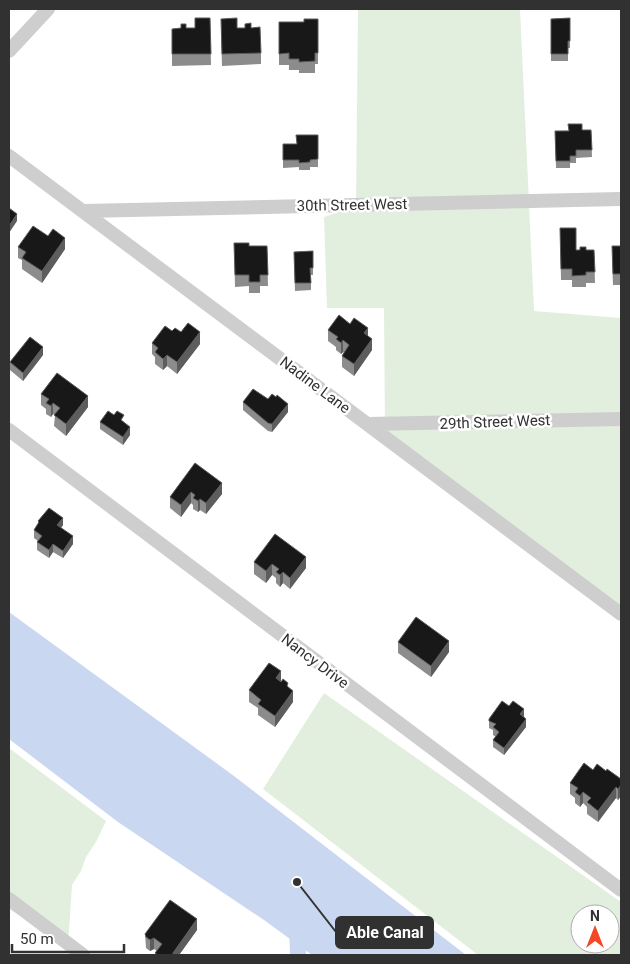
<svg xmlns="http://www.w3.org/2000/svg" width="630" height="964" font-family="Roboto,sans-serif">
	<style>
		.green { fill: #e3efde; fill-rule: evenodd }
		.water { fill: #c9d7f0 }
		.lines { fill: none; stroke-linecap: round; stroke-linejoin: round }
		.canal { stroke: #c9d7f0; stroke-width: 16 }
		.street { stroke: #cecece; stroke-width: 14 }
		.wall { fill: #8c8c8c }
		.shaded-wall { fill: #5d5d5d }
		.building { fill: #181818; stroke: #5d5d5d }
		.labels { text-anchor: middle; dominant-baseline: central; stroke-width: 5; stroke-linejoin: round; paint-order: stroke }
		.street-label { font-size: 15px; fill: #313131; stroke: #fff }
		.leader { fill: none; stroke: #313131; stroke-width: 2 }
		.callout-dot { fill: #313131; stroke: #fff; stroke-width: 2 }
		.callout { fill: #313131; stroke: #313131; stroke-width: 2 }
		.callout-label { font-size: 16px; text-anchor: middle; font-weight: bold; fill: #fff }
	</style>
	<rect width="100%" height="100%" fill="#fff"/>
	<path class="green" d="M358,9H520L534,311L621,318V607L385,436L384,308H327L324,217L356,206Z
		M324,693L621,902V955H478L263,789ZM580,914H610V944H580Z
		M9,748L106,821L96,842L86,857L81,871L72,885L68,946L9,909Z"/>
	<path class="water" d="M9,612L234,776L466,955H312L264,920L118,822L9,739Z"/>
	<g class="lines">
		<path class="canal" d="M297,922L298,955"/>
		<path class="street" d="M9,51L48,9
			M9,156L621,614
			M84,211L621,199
			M368,424L621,419
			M9,430L621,890
			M9,899L83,955"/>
	</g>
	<path class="wall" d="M210,18L211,65L172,66V29L195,28Z
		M570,18V48H568V61H551V19Z
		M318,19V64H315V73H299V70H289V65H279V22H304Z
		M237,28H251L261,53V64L222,66L221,30Z
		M591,130L592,157L576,158V163H570V168H556L555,131Z
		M318,135V167H310V170H299V167L283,168V144H296Z
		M560,228L576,250H594L595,283H586V287H572V280H561Z
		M48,236L65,249L42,283L22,269V260L18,258V247Z
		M234,243L249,246H267L268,286H260V293H249V286L235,287Z
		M621,243V285H613L612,257L621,246Z
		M313,251V275H311V290L295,291L294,252Z
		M328,330L368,336L372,350L354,376L342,367V356L344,353L343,352L341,354L336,350V347L328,341Z
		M172,331L181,332L200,344L177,374L167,366L163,370L155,364V357L152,354V343Z
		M43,355L23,381L10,370V362Z
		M41,394L88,407L66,436L54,426L55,415L53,414L51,417L46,414V409L41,405Z
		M268,399L288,412L272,432L268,431L243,410V402Z
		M114,415L124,422L130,435L123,445L100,429V422Z
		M195,463L222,494L206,514L200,510L198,512L193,509V505L191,503L181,517L170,508V497Z
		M38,521L63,525L61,528L73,544L63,558L53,552L49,558L37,550V542L38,541L34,538V530L38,524Z
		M275,534L306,568L290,589L283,583L280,587L276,583V578L272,575L266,583L254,574V562Z
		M398,642L449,652L431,677L398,653Z
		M281,682L288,687L293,702L275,727L258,715V708L249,702V690Z
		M524,716L526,727L504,755L493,747V740L496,737L493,735V730L489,728V719Z
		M593,770L606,771L621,779V796L618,800L616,798L598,822L587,814V807L583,803L580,807L575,803V798L570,794V783Z
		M197,930L179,955H155V953L157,951L154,949L150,951L146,948L145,934Z"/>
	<path class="shaded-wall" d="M17,214V221L9,233V226Z
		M65,238V249L42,283V271Z
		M368,328V339L364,333Z
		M200,332V344L177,374V362Z
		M372,339V350L354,376V364Z
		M343,340V352L341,354V343Z
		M43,347V355L23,381V373Z
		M167,355V366L163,370V359Z
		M88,396V407L66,436V424Z
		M53,403V414L51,417V406Z
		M288,404V412L272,432V424Z
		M130,427V435L123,445V437Z
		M222,483V494L206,514V503Z
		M191,492V503L181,517V505Z
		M200,499V510L198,512V501Z
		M63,518V525L57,533V525Z
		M73,536V544L63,558V551Z
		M53,544V552L49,558V550Z
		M306,557V568L290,589V578Z
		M272,564V575L266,583V571Z
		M283,572V583L280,587V575Z
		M449,641V652L431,677V666Z
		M281,671V683L276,678Z
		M293,691V702L275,727V716Z
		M524,709V716L520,721V714Z
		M526,719V727L504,755V748Z
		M621,785V796L618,800V789Z
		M616,787V798L598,822V811Z
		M583,792V803L580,807V796Z
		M197,919V930L179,955H173V953Z
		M154,938V949L150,951V940Z"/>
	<path class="building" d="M195,18H210L211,54H172V29L181,28V24H186V28H195Z
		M237,18V28H245V24L251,23V28L260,27L261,53L222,54L221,19Z
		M570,18V41H568V54H551V19Z
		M304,19H318V53H315V61L299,62V59H289V53L279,54V22H304Z
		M568,124H582V130H591L592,150H576V156H570V161H556L555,131H569Z
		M296,135H318V159L310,160V162L299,163V160H283V144H297Z
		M9,208L17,214L9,226Z
		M33,226L48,236L53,229L65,238L42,271L22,258L26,252L18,247Z
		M560,228H576V250H580V247H586V250H594L595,272H586V275L572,276V269H561Z
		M234,243H249V246H267L268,275H260V282H249V275H235Z
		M621,243V274H613L612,246H621Z
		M313,251V268H310L311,283H295L294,252Z
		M339,315L350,324L354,318L368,328L364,333L372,339L354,364L342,356L349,345L343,340L341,343L336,339L338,337L328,330Z
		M188,323L200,332L177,362L167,355L163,359L155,352L158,348L152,343L165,326L172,331L175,328L181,332Z
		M30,337L43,347L23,373L10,362Z
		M57,373L88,396L66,424L54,415L60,408L53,403L51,406L46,403L49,399L41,394Z
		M253,389L268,399L272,394L276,397L277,395L288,404L272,424L268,423L243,402Z
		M108,411L114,415L117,411L124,415L121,420L130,427L123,437L100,422Z
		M195,463L222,483L206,503L200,499L198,501L193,498L195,495L191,492L181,505L170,497Z
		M49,508L63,518L57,525L73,536L63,551L53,544L49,550L37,542L42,536L34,530L39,522L38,521Z
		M275,534L306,557L290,578L283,572L280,575L276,572L279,569L272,564L266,571L254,562Z
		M416,617L449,641L431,666L398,642Z
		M269,663L281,671L276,678L281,682L283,679L288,683L287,686L293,691L275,716L258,704L261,700L249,690Z
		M502,701L509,706L513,701L524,709L520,714L526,719L504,748L493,740L499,732L493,727L496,724L489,721V719Z
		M584,763L593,770L597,764L606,771L607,769L621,779V785L618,789L616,787L598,811L587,802L591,798L583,792L580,796L575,792L578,788L570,783Z
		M170,900L197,919L173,953V955H158L155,953L162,944L154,938L150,940L146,937L145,934Z"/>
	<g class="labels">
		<g class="street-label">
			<text transform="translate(352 205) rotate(-1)">30th Street West</text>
			<text transform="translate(315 385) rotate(37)">Nadine Lane</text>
			<text transform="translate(495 422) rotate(-2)">29th Street West</text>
			<text transform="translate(315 661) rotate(37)">Nancy Drive</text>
		</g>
	</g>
	<path class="leader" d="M297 882L336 932"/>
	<circle class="callout-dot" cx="297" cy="882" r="5"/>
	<rect class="callout" x="336" y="917" width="97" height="31" rx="5"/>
	<g class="callout-label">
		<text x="385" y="938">Able Canal</text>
	</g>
	<rect width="630" height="964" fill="none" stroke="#313131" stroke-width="20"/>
	<g transform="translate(595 929)"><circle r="24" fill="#ffffff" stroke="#adadad"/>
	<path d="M0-4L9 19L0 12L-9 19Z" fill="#f54625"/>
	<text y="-8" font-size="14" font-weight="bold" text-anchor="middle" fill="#313131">N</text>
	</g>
	<path d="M12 944v8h112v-8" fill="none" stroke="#313131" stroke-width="2.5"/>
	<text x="20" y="944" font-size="15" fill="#313131" stroke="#ffffff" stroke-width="4" paint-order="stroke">50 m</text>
</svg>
